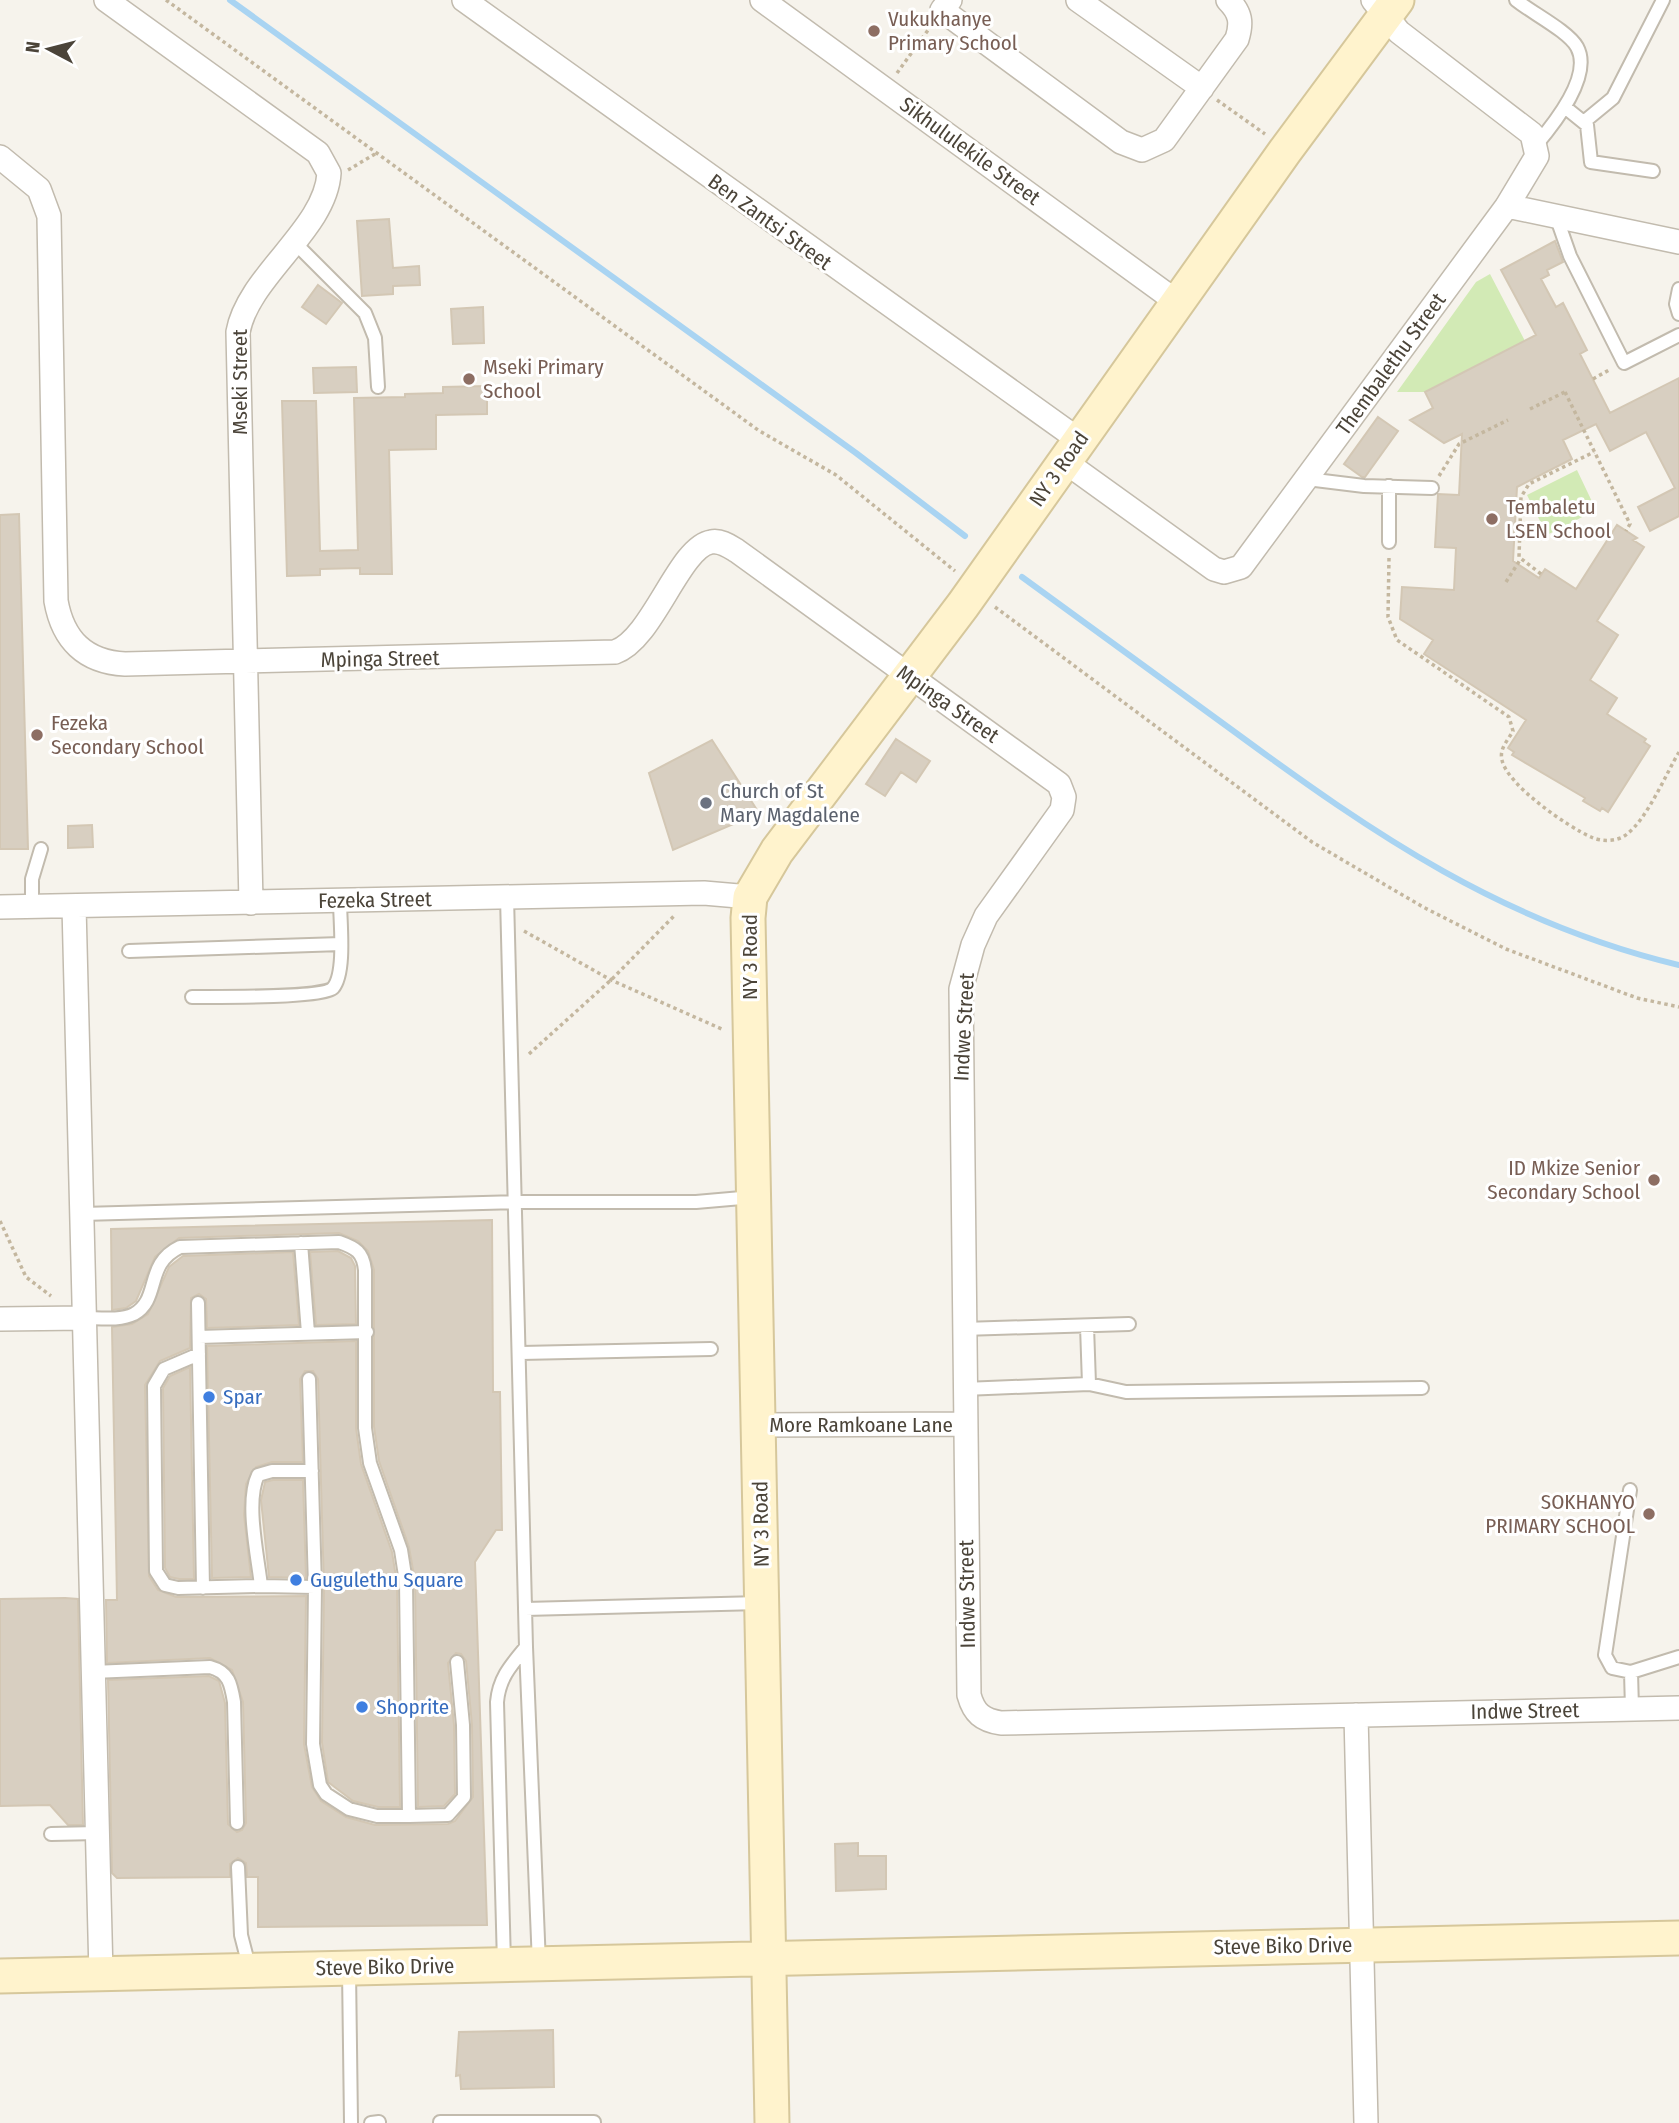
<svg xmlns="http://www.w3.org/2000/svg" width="1679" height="2123" font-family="'Fira Sans Condensed',sans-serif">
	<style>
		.green { fill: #d2eab5 }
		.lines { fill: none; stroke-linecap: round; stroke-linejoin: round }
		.stream { stroke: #a9d4f2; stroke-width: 6 }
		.building { fill: #d8cfc1; stroke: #d3c7b4; stroke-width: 2 }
		.lane-casing { stroke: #c2bbae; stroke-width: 16 }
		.street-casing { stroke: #c2bbae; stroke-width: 26 }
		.secondary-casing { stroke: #d6c79b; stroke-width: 37 }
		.path { stroke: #c4b79f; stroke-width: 3.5; stroke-dasharray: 3.5 3.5; stroke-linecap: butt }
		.lane { stroke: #fff; stroke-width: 12 }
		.street { stroke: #fff; stroke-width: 23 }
		.secondary { stroke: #fff3cd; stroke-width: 33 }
		.education-dot { fill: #8d6e63; stroke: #fff; stroke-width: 2.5 }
		.worship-dot { fill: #6b7280; stroke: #fff; stroke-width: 2.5 }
		.shop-dot { fill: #3f7fe0; stroke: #fff; stroke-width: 2.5 }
		.labels { text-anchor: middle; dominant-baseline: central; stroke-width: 6; stroke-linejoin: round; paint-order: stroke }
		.education-label { font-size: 21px; fill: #785e54; stroke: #fff; text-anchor: start }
		.street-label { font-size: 21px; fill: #4b4439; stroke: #fff }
		.worship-label { font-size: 21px; fill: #5b616d; stroke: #fff; text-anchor: start }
		.shop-label { font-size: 21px; fill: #366cbe; stroke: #fff; text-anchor: start }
	</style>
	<rect width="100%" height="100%" fill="#f6f3ec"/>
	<path class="green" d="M1490,274L1525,341L1425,392H1397L1476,282Z
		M1577,470L1596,510L1547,535L1527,495Z"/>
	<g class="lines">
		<path class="stream" d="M230,0L856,453L965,536
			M1022,577C1092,628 1162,679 1232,730C1375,835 1503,923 1679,965"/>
	</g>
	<path class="building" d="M389,219L393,268L419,266L420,285L393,286V294L362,296L357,221Z
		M1555,241L1563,262L1547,270L1549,275L1541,279L1556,307L1563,303L1587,350L1580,354L1610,413L1679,378V516L1650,531L1638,507L1675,488L1646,432L1610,451L1596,424L1563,440L1572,459L1517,487L1513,561L1539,578L1545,569L1576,589L1617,525L1637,538L1633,540L1644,547L1597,621L1618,635L1590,680L1617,698L1607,714L1646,739L1644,742L1650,746L1608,812L1602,808L1600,811L1583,801L1585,798L1512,755L1514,752L1508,748L1526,720L1424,654L1433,640L1400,619L1402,587L1454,590L1456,548L1435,547L1438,494L1459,495L1462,434L1444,443L1410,420L1433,408L1425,392L1536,335L1501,270Z
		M318,285L342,303L326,324L302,307Z
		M483,307L484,343L453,344L451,309Z
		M356,367L357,392L314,393L313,368Z
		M487,386V414L436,415V449L389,450L392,574H360V568L320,569V575L287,576L282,401H316L320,551L358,550L354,398L405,397V394L443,393V387Z
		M1378,417L1398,431L1365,477H1362L1344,464Z
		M19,514L28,849H0V515Z
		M896,739L930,761L916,782L901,772L885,796L866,784Z
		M712,740L759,813L673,850L649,773Z
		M92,825L93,847L68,848V826Z
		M492,1220L493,1392H500L502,1530H496L475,1562L487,1925L258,1927V1877H247L246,1863L238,1858L230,1864V1877L117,1878L112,1873L108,1680L209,1676L219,1681L225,1703L228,1824L237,1832L242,1830L246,1823L243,1702L232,1670L210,1658L107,1663L106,1600H117L112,1327L132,1324L148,1314L169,1267L183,1256L293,1252L299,1325L207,1328L206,1299L199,1294L191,1298L190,1348L160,1361L145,1385L149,1576L158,1590L176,1597L306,1596L304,1744L312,1787L321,1801L346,1817L375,1825L448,1824L455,1821L473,1797L472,1725L466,1661L461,1654L456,1653L448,1663L454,1725L455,1794L444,1806L418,1807L415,1581L409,1547L379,1461L374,1427V1270L368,1251L358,1241L339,1233L179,1238L155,1257L136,1301L126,1308L112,1310L111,1229Z
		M338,1251L351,1258L355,1266L356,1324L316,1325L310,1252Z
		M356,1341V1428L361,1464L392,1552L397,1583L400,1807H378L353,1801L328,1782L322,1743L324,1587L318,1379L313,1371H305L300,1379L303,1462H272L256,1467L246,1484L244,1515L251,1577L212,1578L207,1346Z
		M190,1367L194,1579H179L170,1577L165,1568L163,1388L170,1376Z
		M273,1480H303L306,1578L269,1577L261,1500L265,1482Z
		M65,1598L78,1599L83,1825H68L50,1805L0,1806V1599Z
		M858,1843V1856H886V1889L836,1891L835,1844Z
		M553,2030L554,2087L461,2089L460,2075L456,2076L459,2032Z"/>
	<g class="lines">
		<g class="lane-casing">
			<path id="lane" d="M1516,0C1532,13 1568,31 1577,47C1593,76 1553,125 1536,145
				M1566,108L1587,125L1591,162L1653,171
				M1585,121L1613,98L1663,0
				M1556,216L1570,256L1624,363L1679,335
				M294,242L365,313L375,338L378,387
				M1679,289L1676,304L1679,314
				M1307,479L1364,486L1432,488
				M1389,542V486
				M507,897L526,1647L539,1964
				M32,907V879L41,849
				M129,951L341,944
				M192,997C213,997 324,998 333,988C346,973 340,921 340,901
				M82,1214L518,1202H696L753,1197
				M301,1243L308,1333
				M198,1303L203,1588
				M84,1318C99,1318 120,1321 134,1314C161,1299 144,1264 180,1247L339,1242C356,1248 363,1252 365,1270V1428L370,1463L401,1550L406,1582L409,1816L448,1815L464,1797L463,1725L457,1662
				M963,1329L1129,1324
				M199,1337L367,1332
				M521,1353L711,1349
				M199,1354L164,1369L154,1386L156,1571L165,1585L178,1588L261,1586
				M309,1379L315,1587L313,1744L320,1785L326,1794L349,1809L377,1816H409
				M1089,1384L1126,1392L1422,1388
				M964,1389L1089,1384L1087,1326
				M312,1471H272L258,1475C245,1502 258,1557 261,1586L315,1587
				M1630,1490L1605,1655L1612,1668L1631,1672L1632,1709
				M525,1609L760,1603
				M93,1672L210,1667C229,1672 231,1684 234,1702L237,1823
				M1631,1672L1679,1657
				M51,1834L98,1833
				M238,1867L241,1935L250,1970
				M504,1963L497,1702C499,1678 511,1665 526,1647
				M349,1970L351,2123
				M440,2122H594
				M371,2123L379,2122"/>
		</g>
		<g class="street-casing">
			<path id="street" d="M106,0L318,153L329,173C326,229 248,276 238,332L251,903
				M464,0L1079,440
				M762,0L1177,302
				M950,0L942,10L1121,142L1142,150L1164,140L1237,39C1242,23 1241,13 1228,0
				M1078,0L1202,88
				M0,157L39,189L49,216L56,601C63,640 85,662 125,664L615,652C653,639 679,547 711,542C721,540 729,546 737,551L1059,784L1064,797L1062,810L986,916L973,945L961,989L969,1695C974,1713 982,1720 1001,1723L1679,1708
				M1507,206L1679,242
				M1064,461L1214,569L1224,572L1241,567L1507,206L1537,156L1532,134L1399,32L1373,0
				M74,906L101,1974
				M0,907L704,893L750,897
				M0,1319L84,1318
				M759,1425L964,1424
				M1356,1715L1366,2123"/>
		</g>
		<g class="secondary-casing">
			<path id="secondary" d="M0,1976L1679,1938
				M772,2123L748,918L750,897L777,851L963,605L1285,151L1397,0"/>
		</g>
		<path class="path" d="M166,0L758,430L836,475L955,571
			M897,73L931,26
			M1217,100L1265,134
			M348,170L375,154
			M1593,379L1609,370
			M1565,392L1630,524L1626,531
			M1530,409L1567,391
			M1439,476L1459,444L1508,420
			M1389,558L1388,617L1397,640L1509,717L1513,731C1508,740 1499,749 1502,760C1507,785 1568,827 1591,837C1601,842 1618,842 1627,834C1647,819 1666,774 1679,752
			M1541,574L1519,557L1521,497L1529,484L1594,452
			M1506,582L1520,560
			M995,607L1312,842L1423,907L1506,949L1637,998L1679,1007
			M524,931L611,980L724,1030
			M529,1054L611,980L675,915
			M0,1221L26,1277L51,1296"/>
		<use href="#lane" class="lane"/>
		<use href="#street" class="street"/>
		<use href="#secondary" class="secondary"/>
	</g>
	<g class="education-dot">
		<circle cx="874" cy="31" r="7"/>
		<circle cx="469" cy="379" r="7"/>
		<circle cx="1492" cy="519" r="7"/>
		<circle cx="37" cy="735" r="7"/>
		<circle cx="1654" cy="1180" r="7"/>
		<circle cx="1649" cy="1514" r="7"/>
	</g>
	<circle class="worship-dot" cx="706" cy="803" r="7"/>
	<g class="shop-dot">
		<circle cx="209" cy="1397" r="7"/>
		<circle cx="296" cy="1580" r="7"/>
		<circle cx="362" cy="1707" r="7"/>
	</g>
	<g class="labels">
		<g class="education-label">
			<text x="888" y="19">Vukukhanye<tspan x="888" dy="24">Primary School</tspan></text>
			<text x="483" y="367">Mseki Primary<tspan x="483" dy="24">School</tspan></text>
			<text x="1506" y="507">Tembaletu<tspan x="1506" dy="24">LSEN School</tspan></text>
			<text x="51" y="723">Fezeka<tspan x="51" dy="24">Secondary School</tspan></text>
			<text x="1640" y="1168" text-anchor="end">ID Mkize Senior<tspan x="1640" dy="24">Secondary School</tspan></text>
			<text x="1635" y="1502" text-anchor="end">SOKHANYO<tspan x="1635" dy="24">PRIMARY SCHOOL</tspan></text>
		</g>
		<g class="street-label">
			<text transform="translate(970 151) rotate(36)">Sikhululekile Street</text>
			<text transform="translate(770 222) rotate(36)">Ben Zantsi Street</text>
			<text transform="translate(1391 364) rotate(-54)">Thembalethu Street</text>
			<text transform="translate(240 382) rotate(-90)">Mseki Street</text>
			<text transform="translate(1059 469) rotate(-55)">NY 3 Road</text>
			<text transform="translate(380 659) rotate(-1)">Mpinga Street</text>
			<text transform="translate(948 704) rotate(35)">Mpinga Street</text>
			<text transform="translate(375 900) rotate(-1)">Fezeka Street</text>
			<text transform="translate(750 957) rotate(-90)">NY 3 Road</text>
			<text transform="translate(964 1027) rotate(-87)">Indwe Street</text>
			<text x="861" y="1425">More Ramkoane Lane</text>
			<text transform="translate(761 1524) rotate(-91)">NY 3 Road</text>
			<text transform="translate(967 1594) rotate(-91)">Indwe Street</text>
			<text transform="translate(1525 1711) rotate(-1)">Indwe Street</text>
			<text transform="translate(1283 1946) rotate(-1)">Steve Biko Drive</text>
			<text transform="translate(385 1967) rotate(-1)">Steve Biko Drive</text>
		</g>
		<g class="worship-label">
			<text x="720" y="791">Church of St<tspan x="720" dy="24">Mary Magdalene</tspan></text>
		</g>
		<g class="shop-label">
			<text x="223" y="1397">Spar</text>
			<text x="310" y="1580">Gugulethu Square</text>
			<text x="376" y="1707">Shoprite</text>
		</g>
	</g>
	<g transform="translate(49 49) rotate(277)" stroke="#ffffff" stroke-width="5" paint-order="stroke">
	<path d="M0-5L12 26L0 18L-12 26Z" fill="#4b4439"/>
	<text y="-10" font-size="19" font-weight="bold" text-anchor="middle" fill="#4b4439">N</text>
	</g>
</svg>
